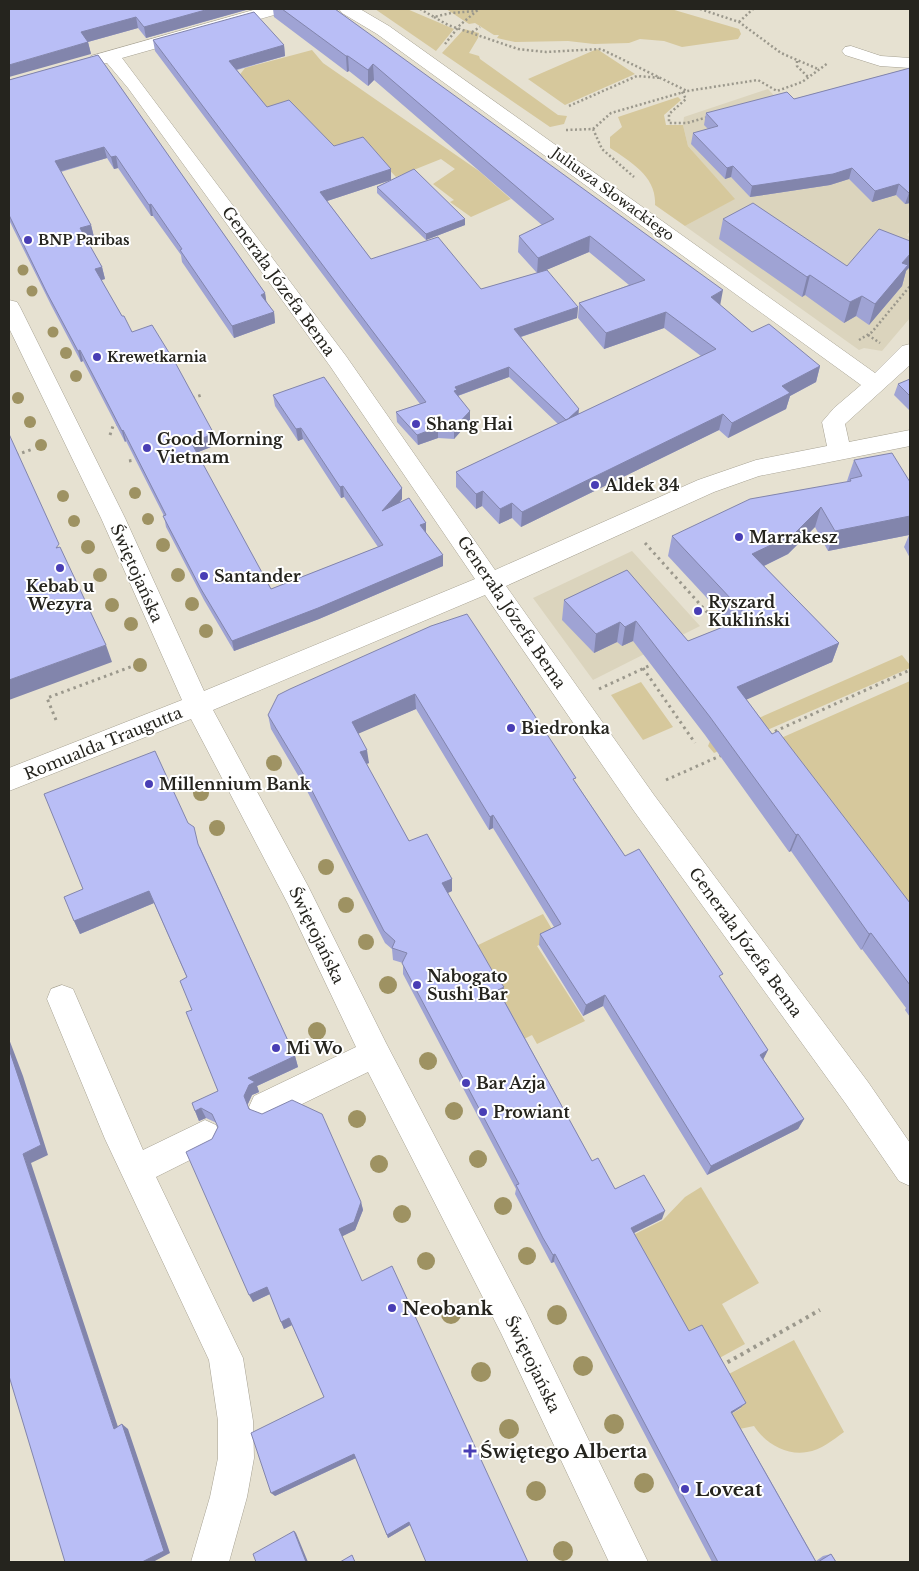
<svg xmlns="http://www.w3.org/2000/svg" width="919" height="1571" font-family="'Libre Baskerville',serif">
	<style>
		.built { fill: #dbd4bd }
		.green { fill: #d6c89c }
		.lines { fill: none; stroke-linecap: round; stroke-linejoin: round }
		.minor-casing { stroke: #a6a192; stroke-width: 1 }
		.path-far2 { stroke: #9b988c; stroke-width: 2.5; stroke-dasharray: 2 2.5; stroke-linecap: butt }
		.path-far1 { stroke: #9b988c; stroke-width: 3; stroke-dasharray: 2.5 4; stroke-linecap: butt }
		.path { stroke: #9b988c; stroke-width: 4; stroke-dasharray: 3 4.5; stroke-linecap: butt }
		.minor { fill: #fff; fill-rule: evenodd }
		.tree { fill: #9e9262 }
		.wall { fill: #9fa3d4; fill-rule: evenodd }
		.shaded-wall { fill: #8285ac }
		.building { fill: #b9bef6; stroke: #8285ac }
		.poi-dot { fill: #493eb5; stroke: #fff; stroke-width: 2 }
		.labels { text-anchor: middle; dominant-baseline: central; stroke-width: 4; stroke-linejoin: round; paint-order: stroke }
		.far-street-label { font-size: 14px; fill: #25241e; stroke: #fff }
		.far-poi-label { font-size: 14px; font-weight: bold; fill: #25241e; stroke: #fff; text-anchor: start }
		.street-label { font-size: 16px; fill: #25241e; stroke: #fff }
		.poi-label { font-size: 16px; font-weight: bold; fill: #25241e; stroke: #fff; text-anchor: start }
		.near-poi-label { font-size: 19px; font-weight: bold; fill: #25241e; stroke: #fff; text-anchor: start }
	</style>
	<rect width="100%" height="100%" fill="#e6e1d1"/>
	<path class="built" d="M910,68V231L907,235L910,237V318L882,351L864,348L859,350L685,226L734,199L688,146L683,125L684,117L768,89L781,103Z
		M632,551L700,626L593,680L533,598Z"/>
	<path class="green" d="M375,9H407L454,29L436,51Z
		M446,9H671L739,29L741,34L738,39L682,47L664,41L640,39L629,43L594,44L568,41L515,42L497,38L499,35H494L475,23L469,24Z
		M464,29L479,33L478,38L469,53L479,56L480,59L558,115L567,116L564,124L550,127L442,53Z
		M597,49L635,74L565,105L528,79Z
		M312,50L323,63L479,171L511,199L471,217L450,202L454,200L433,184L455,169L441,159L396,177L364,143L308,158L238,77L245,68Z
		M678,97L681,100L664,115L666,125H683L688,146L735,199L685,226L655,205C657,177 631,162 610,148V137L622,127L618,117Z
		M902,655L910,665V668L714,753L708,746L711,739Z
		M910,681V926L772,742Z
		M641,682L673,727L643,740L611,695Z
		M543,914L556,936L537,946L585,1021L537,1044L532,1035L524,1039L492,983L497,980L492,971L485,975L474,947Z
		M701,1187L759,1283L722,1304L745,1344L714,1361L686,1337L629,1237L663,1220L685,1197Z
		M794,1340L844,1432C833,1440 821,1450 807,1452C786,1456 764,1442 754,1426L735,1430L727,1417L741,1408L723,1377Z"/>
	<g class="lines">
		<g class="minor-casing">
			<path id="minor" d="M257,9H284L281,13L122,58L346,356L495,570L698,480L756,460L827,446L822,422L834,408L861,385L377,34L342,13L339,9H360L389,26L875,373L902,346L910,344V365L845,424L849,442L910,430V446L759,476L714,492L506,586L654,795L868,1082L910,1143V1186L899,1181L846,1104L634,811L485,595L213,710L308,886L386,1043L525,1309L648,1562H609L501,1333L368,1072L265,1122L254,1118L249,1107L254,1096L356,1047L288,904L191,719L9,791V768L182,700L101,518L9,328V300L17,302L20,307L125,518L204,691L475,579L330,366L128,88L107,63L97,65L91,64L88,60L91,56Z
				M851,46L881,56L910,58V68L880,66L845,55L842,51L845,47Z
				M62,985L73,989L143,1150L205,1120L216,1125L221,1136L216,1147L156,1177L243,1358L253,1421L254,1458L247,1497L229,1562H191L210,1497L218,1458V1421L209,1360L105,1139L47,999L51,989Z"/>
		</g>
		<path class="path-far2" d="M420,9L434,17L451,13L476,11
			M700,9L739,22L781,53L818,69
			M434,17L448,25L518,49L546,52L601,49L687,91
			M739,22L753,9
			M472,32L480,27
			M445,44L460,25L479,9
			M797,61V66L808,77
			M682,92L686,99L669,114V123H687L708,117
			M569,106L637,76L661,78
			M593,129L602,149L634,177
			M566,130L593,129L611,113L687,91L758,80L777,91L802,82L828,63
			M868,335L880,343
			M859,340L872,332L910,286"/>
		<path class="path-far1" d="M192,398L202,395
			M110,435L113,426L120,423
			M16,455L33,449
			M129,461L135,460
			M645,543L724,631
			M643,668L695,743
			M599,689L655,663
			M56,720L47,698L133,666
			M769,734L910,670
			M666,780L722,755"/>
		<path class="path" d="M721,1366L820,1310"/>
		<use href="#minor" class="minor"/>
	</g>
	<g class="tree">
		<circle cx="23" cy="270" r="5.5"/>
		<circle cx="32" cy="291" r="5.5"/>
		<circle cx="53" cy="332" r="5.5"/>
		<circle cx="66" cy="353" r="6"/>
		<circle cx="76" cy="376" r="6"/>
		<circle cx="18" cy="398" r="6"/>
		<circle cx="30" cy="422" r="6"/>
		<circle cx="41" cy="445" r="6"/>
		<circle cx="135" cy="493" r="6"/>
		<circle cx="63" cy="496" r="6"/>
		<circle cx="148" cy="519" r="6"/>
		<circle cx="74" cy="521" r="6"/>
		<circle cx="163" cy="545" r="7"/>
		<circle cx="88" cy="547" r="7"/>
		<circle cx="100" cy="575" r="7"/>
		<circle cx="178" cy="575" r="7"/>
		<circle cx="192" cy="604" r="7"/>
		<circle cx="112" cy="605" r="7"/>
		<circle cx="131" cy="624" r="7"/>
		<circle cx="206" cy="631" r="7"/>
		<circle cx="140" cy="665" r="7"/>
		<circle cx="274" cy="763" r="8"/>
		<circle cx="201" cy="793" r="8"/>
		<circle cx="217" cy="828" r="8"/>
		<circle cx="326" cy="867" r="8"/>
		<circle cx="346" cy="905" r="8"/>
		<circle cx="366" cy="942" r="8"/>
		<circle cx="388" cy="985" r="9"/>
		<circle cx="317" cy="1031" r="9"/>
		<circle cx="428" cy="1061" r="9"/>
		<circle cx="454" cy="1111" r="9"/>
		<circle cx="357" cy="1119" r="9"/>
		<circle cx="478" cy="1159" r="9"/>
		<circle cx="379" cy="1164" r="9"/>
		<circle cx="503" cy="1206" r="9"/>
		<circle cx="402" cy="1214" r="9"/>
		<circle cx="527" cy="1256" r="9"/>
		<circle cx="426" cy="1261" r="9"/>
		<circle cx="451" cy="1314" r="10"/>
		<circle cx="557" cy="1315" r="10"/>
		<circle cx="583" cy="1366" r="10"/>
		<circle cx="481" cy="1372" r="10"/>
		<circle cx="614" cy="1424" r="10"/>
		<circle cx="509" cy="1429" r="10"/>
		<circle cx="644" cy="1483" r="10"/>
		<circle cx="536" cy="1491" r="10"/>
		<circle cx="563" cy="1551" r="10"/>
	</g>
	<path class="wall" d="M9,9L246,10L146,38L138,28L88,42L91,54Z
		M273,9H335L720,305L752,332L820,366L816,382L790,396L786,409L728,438L719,430L521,527L512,518L499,524L482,506L476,509L456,487V472L558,424L509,377L458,396L470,421L454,439L438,438L418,445L397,422L396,412L420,404L155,51L153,40L284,45L285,56L237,70L267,107L334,146L391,169V180L465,225L426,240L377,193V187L391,180L327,201L371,259L481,289L537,273L518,252L519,236L542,225L374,80L368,86L349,71L347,72L274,17ZM589,252L629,285L579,303L578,318L604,349L664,328L701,356L579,414L521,337L577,318L578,307L541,272Z
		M98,55L265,293L266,301L274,312L275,323L234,338L182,262L181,255L153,216H151L118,168L114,169L107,158L61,172L91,225L94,237L86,239L102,267L105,279L101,280L122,316L132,332L214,434L216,445L196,453L271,589L378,547L344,497L341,498L303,439L298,441L275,406L273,395L402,488V499L399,503L426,523V533L443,555V566L319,619L234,651L204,600L166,527L164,516L126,441L125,442L83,361L81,362L51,305L9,220V80Z
		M910,68V203L905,204L896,195L872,202L849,179L830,185L750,197L731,177L725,179L691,144L693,133L708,129L704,125L706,113L794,99Z
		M723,219L847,266L906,271L902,286L869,325L856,316L844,323L805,295L802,297L719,239Z
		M910,379V411L894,395L898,384Z
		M854,460L910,482V558L904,547L909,535L828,551L815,527L788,554L764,566L839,643L832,662L746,699L772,734L910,903V1017L905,1010L906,1008L862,949L861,950L791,851L789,852L705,735L633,641L622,646L617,642L594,653L562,620L564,600L627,570L688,641L731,624L668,556L672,536L848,482L847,481Z
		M431,626L576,783L625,856L721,980L768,1050L763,1059L804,1119L798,1129L707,1175L603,1006L583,1016L539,945L540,934L554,927L493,828L489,830L416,709L358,733L369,763L366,764L409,841L452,879V891L447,893L503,998L592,1161L615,1189L662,1219L634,1233L689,1331L746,1403L740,1408L732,1413L816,1561L823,1556L831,1554L836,1562H712L554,1262L551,1263L542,1246L515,1194L516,1189L403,974V963L393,960L392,949L385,943L306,789L271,729L268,715Z
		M200,847L295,1056L298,1067L257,1086L259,1092L252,1095L247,1106L249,1109L361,1202L363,1210L355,1230L342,1236L410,1525L388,1538L356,1458L275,1496L324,1397L292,1325L284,1329L270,1294L253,1302L212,1139L218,1127L217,1123L206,1118L199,1121L195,1111L218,1091L192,1010L187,978L154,903L80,934L74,921L83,889Z"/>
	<path class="shaded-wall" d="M209,9H245L246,10L146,38L144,27Z
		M136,17L138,28L84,43L81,32Z
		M88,42L91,54L9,77V65Z
		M284,45L285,56L231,71L229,61Z
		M346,56H348L349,71L347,72Z
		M373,64L374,80L368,86V70Z
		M104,147L107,158L58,172L55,161Z
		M116,156L118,168L114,169L111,157Z
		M733,166L731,177L725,179L727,168Z
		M852,168L849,179L830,185L750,197L752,186Z
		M391,169V180L321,203L320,192Z
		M899,184L896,195L872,202L875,191Z
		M909,193H910V203L905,204Z
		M151,204L153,216H151L149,205Z
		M465,219V225L426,240V234Z
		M91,225L94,237L83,240L80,228Z
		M590,236L589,252L537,274L538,258Z
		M910,254V267L906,271L902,286L869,325L875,304L902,263Z
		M102,267L105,279L98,281L95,269Z
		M810,275L805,295L802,297L807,277Z
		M723,290L720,306L711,297Z
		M265,293L267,305L261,295Z
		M862,296L856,316L844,323L850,302Z
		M578,307L577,318L514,339V329Z
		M274,312L275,323L234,338L232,326Z
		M666,312L664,328L604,349L606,333Z
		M80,350L83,361L81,362L78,351Z
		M820,366L816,382L790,396L786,409L728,438L732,423L782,386Z
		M509,367V377L457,396L454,401L455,387Z
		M579,409L578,419L566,420Z
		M470,411V421L454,439V428Z
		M723,414L719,430L521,527L522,512Z
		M438,427V438L418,445L417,435Z
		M301,428L303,439L298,441L296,429Z
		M123,430L126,441L125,442L122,431Z
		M214,434L216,445L193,454L191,442Z
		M343,486L344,497L341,498L340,487Z
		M402,488V499L383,522L382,511Z
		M483,491L482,506L476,509V494Z
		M512,503V518L499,524L500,509Z
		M821,507L815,527L788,554L747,574L752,554Z
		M910,516V531L909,535L828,551L835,531Z
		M426,523V534L420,525Z
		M443,555V566L319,619L234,651L232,641Z
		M636,621L633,641L622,646L625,627Z
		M620,622L617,642L594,653L596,634Z
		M839,643L832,662L732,706L737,687Z
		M106,645L112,662L9,700V680Z
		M415,694L416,709L353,736L352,722Z
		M367,750L369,763L361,766L360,752Z
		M493,815V828L489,830L490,817Z
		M798,834L791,851L789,852L796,835Z
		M452,879V891L442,896V883Z
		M149,891L154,903L80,934L74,921Z
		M871,933L862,949L861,950L869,934Z
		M504,987L503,998L498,990Z
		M605,995L603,1006L583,1016L586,1005Z
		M9,1039L23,1076L48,1155L31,1163L120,1433L114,1429L23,1154L9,1049Z
		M768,1050L763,1060L760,1055Z
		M295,1056L298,1067L257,1086L259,1092L252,1095L247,1106L244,1096L248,1078Z
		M201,1108L206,1118L199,1121L195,1111Z
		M804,1119L798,1129L707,1175L711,1166Z
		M361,1202L363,1210L355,1230L341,1237L339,1229Z
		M665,1211L662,1219L628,1236L631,1228Z
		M555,1254L554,1262L551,1263L553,1255Z
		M267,1287L270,1294L253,1302L249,1295Z
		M289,1318L292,1325L284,1329L281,1322Z
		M746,1403L740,1408L726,1417L731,1412Z
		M122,1424L128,1429L170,1553L153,1562H142Z
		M354,1454L356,1458L275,1496L271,1493Z
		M409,1522L410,1525L388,1538L387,1535Z
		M294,1531L296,1533L308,1562H306Z"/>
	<path class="building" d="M9,9H209L144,27L136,17L81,32L88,42L9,65Z
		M282,9H335L723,290L711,297L752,332L769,324L820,366L782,386L790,393L732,423L723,414L522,512L512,503L500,509L483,491L476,494L456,472L716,349L666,312L606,333L579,303L645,280L590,236L538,258L519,236L554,219L373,64L368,70L348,56H346Z
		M254,12L284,45L229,61L267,107L289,100L334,146L363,137L391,169L320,192L371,259L438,237L481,289L547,270L578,307L514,329L579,409L568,419L566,420L509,367L455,387L457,390L454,391L470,411L454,428L438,427L417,435L396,412L426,402L153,40Z
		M98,55L265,293L261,295L274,312L232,326L180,250L182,249L151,204L149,205L116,156L111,157L104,147L55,161L91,225L80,228L102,267L95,269L122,316H124L132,332L152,325L176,364L214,434L191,442L271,589L383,545L343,486L340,487L301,428L296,429L273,395L324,377L402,488L382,511L409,498L426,523L420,525L443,555L318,608L232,641L201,589L163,516L166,515L123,430L122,431L80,350L78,351L47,293L9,215V80Z
		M910,68V193H909L899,184L875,191L852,168L833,174L752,186L733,166L727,168L693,133L718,126L706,113L787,92L794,99Z
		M414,169L465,219L426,234L377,187Z
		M753,203L847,266L879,229L910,241V254L902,263L908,265L875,304L862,296L850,302L810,275L807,277L723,219Z
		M910,379V396L898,384Z
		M9,434L59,544L56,548L60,547L106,645L9,680Z
		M892,453L910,482V516L835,531L821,507L794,534L752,554L839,643L737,687L772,734L778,731L910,903V985L871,933L869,934L798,834L796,835L710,717L636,621L625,627L620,622L596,634L564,600L627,570L688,641L748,617L672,536L750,499L851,481L850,479L862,476L854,460Z
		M467,614L576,778L573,779L625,856L639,849L723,974L719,976L768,1050L760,1055L804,1119L711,1166L605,995L586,1005L540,934L561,924L493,815L490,817L415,694L352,722L367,750L360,752L409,841L427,834L452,879L442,883L493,972L504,987L498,990L592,1161L598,1158L615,1189L644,1175L665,1211L631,1228L689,1331L702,1325L746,1403L731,1412L816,1562H718L555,1254L553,1255L543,1238L516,1185L519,1184L402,963L407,953L392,948L395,941L384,931L304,775L268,715L278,695L290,689L431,626Z
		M155,751L188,823L194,827L198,844L295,1056L248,1078L255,1082L249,1085L244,1096L249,1109L262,1114L292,1100L322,1114L361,1202L354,1222L339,1229L362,1281L392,1266L528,1562H426L409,1522L387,1535L354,1454L271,1493L251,1433L324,1397L289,1318L281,1322L267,1287L249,1295L186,1152L212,1139L218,1127L212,1114L201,1108L195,1111L192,1103L218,1091L186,1012L192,1010L180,981L187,977L149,891L74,921L64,897L83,889L44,794Z
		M9,1049L41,1145L23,1154L114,1429L122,1424L164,1551L142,1562H65L9,1376Z
		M294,1531L306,1562H256L253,1554Z
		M831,1554L836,1562H818Z
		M352,1555L355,1562H340Z"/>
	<g class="poi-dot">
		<circle cx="28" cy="240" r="5"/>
		<circle cx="97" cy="357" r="5"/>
		<circle cx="416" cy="424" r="5"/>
		<circle cx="147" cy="448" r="5"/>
		<circle cx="595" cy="485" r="5"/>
		<circle cx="739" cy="537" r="5"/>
		<circle cx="60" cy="568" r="5"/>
		<circle cx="204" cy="576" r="5"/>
		<circle cx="698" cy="611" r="5"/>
		<circle cx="511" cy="728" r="5"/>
		<circle cx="149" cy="784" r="5"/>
		<circle cx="417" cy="985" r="5"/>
		<circle cx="276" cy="1048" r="5"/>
		<circle cx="466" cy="1083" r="5"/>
		<circle cx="483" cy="1112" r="5"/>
		<circle cx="392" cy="1308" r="5"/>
		<path d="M467.5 1443.5h5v5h5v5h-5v5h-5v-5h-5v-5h5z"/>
		<circle cx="685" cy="1489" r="5"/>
	</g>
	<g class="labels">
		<g class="far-street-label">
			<text transform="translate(613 194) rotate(36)">Juliusza Słowackiego</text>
		</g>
		<g class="far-poi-label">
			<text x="38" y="240">BNP Paribas</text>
			<text x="107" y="357">Krewetkarnia</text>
		</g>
		<g class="street-label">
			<text transform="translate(279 281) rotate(54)">Generała Józefa Bema</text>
			<text transform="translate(137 573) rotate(66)">Świętojańska</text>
			<text transform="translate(512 612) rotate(56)">Generała Józefa Bema</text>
			<text transform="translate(103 743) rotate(-22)">Romualda Traugutta</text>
			<text transform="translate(317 935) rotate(64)">Świętojańska</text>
			<text transform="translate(746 942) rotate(54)">Generała Józefa Bema</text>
			<text transform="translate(533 1364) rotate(64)">Świętojańska</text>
		</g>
		<g class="poi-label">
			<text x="426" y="424">Shang Hai</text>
			<text x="157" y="439">Good Morning<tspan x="157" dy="18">Vietnam</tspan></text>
			<text x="605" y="485">Aldek 34</text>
			<text x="749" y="537">Marrakesz</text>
			<text x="214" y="576">Santander</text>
			<text x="60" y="586" text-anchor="middle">Kebab u<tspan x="60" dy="18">Wezyra</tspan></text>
			<text x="708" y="602">Ryszard<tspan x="708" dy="18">Kukliński</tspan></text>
			<text x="521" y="728">Biedronka</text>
			<text x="159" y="784">Millennium Bank</text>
			<text x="427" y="976">Nabogato<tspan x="427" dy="18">Sushi Bar</tspan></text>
			<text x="286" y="1048">Mi Wo</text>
			<text x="476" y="1083">Bar Azja</text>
			<text x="493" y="1112">Prowiant</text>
		</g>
		<g class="near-poi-label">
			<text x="402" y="1308">Neobank</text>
			<text x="480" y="1451">Świętego Alberta</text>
			<text x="695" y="1489">Loveat</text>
		</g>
	</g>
	<rect width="919" height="1571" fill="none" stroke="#25241e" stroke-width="20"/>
</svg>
